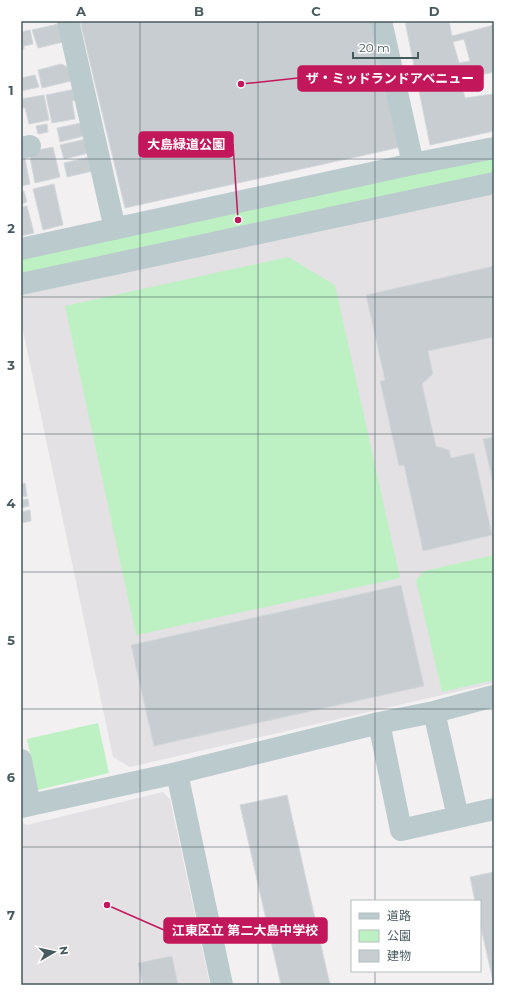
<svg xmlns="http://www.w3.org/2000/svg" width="515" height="1006" font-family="Montserrat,'Noto Sans JP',sans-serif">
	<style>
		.education { fill: #e3e1e3 }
		.green { fill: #bdf1c3 }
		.building { fill: #c7cdd0; stroke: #d4d8dc; fill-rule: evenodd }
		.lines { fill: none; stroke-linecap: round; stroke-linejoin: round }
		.minor { stroke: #bbcacd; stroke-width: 22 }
		.grid { fill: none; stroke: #475a5e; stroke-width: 1; stroke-opacity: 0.55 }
		.leader { fill: none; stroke: #c2185b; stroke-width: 1.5 }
		.callout-dot { fill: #c2185b; stroke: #fff; stroke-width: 1.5 }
		.callout { fill: #c2185b; stroke: #c2185b; stroke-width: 1.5 }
		.callout-label { font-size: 13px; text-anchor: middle; font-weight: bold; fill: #fff }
		.neatline { fill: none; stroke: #475a5e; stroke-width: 1.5 }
		.grid-label { font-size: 13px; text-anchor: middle; font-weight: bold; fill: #475a5e }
	</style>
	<rect width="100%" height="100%" fill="#f2f0f1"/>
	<path class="education" d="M494,194V683L130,767L113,757L21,321V295Z
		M163,792L170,799L210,985H21V822L27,825Z"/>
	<path class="green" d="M494,154V178L21,280V253Z
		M288,257L335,285L400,578L136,635L65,306Z
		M494,555V680L442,692L416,580L424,571Z
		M98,723L109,773L38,790L27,739Z"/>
	<path class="building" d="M80,21H372L401,147L125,208Z
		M405,21H449L452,36L494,25V72L462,79L461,81L465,98L493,94L494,101V131L430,145ZM464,39L470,61L459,63L453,42Z
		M58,24L63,42L38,48L32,30Z
		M30,30L33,44L24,46V49L21,50V32Z
		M61,64L68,67L71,81L42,88L38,70Z
		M35,75L39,87L21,91V78Z
		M75,89L77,100L72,101L75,119L52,123L46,95Z
		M44,95L49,120L29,124L25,108H23L21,99Z
		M81,123L84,136L60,142L57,128Z
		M47,124L48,132L38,134L36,126Z
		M85,139L89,153L64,159L60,145Z
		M53,147L60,177L35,183L29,152Z
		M24,154L30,184L21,186V155Z
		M90,157L93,171L67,177L64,163Z
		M54,184L63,225L43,230L33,189Z
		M24,191L27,202L21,204V192Z
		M27,206L34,233L21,236V207Z
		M494,266V337L428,351L433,374L422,384L436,446L449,450L451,458L474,453L492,535L423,551L404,465L399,466L380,381L385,380L366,295Z
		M494,437V487L483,439Z
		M25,483L27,496L21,497V484Z
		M28,499L29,506L21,508V500Z
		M30,510L31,521L21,523V512Z
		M401,585L424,686L154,746L131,645Z
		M287,795L330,985H281L240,805Z
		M494,872V985L480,923V901H475L470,877Z
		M172,956L178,985H143L138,963Z"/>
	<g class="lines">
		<path class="minor" d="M68,21L115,229
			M381,21L413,164
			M21,148L30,146
			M21,249L413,164L494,148
			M21,284L494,183
			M434,712L458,817
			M379,723L401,830L494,809
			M21,760L30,805
			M177,773L222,985
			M21,807L177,773L379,723L434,712L494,696"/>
	</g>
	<path class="grid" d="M140,21V985M258,21V985M375,21V901M21,159H494M21,297H494M21,434H494M21,572H494M21,709H494M21,847H494M375,971V985"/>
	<path class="leader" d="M241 84L298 78M238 220L233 144M107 905L164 930"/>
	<g class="callout-dot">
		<circle cx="241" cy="84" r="4"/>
		<circle cx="238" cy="220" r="4"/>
		<circle cx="107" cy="905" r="4"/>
	</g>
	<g class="callout">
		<rect x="298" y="66" width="185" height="25" rx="4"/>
		<rect x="139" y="132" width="94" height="25" rx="4"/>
		<rect x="164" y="918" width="163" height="25" rx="4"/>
	</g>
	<g class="callout-label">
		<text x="390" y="83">ザ・ミッドランドアベニュー</text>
		<text x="186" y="149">大島緑道公園</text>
		<text x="245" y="935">江東区立 第二大島中学校</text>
	</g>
	<rect width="515" height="1006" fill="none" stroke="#ffffff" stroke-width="44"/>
	<rect x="351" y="900" width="130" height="72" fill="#ffffff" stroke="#b5bdbf"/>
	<rect x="359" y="913" width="20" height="6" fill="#bbcacd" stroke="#b5bdbf"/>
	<text x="387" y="920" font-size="12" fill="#475a5e">道路</text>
	<rect x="359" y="930" width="20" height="12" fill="#bdf1c3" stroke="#b5bdbf"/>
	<text x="387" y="940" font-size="12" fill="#475a5e">公園</text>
	<rect x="359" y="950" width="20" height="12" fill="#c7cdd0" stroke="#b5bdbf"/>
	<text x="387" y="960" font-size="12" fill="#475a5e">建物</text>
	<g transform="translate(54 952) rotate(81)" stroke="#ffffff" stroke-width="3" paint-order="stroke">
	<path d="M0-3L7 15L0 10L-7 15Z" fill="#475a5e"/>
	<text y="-6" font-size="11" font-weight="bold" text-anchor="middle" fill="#475a5e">N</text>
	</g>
	<path d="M353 52v6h65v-6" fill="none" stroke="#475a5e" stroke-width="2"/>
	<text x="359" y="52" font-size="12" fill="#475a5e" stroke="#ffffff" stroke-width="3" paint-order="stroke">20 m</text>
	<rect x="22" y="22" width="471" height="962" class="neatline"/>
	<g class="grid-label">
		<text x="81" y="16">A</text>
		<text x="199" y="16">B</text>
		<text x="316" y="16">C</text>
		<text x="434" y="16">D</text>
		<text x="11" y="95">1</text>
		<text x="11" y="233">2</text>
		<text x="11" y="370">3</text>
		<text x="11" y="508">4</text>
		<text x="11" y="645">5</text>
		<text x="11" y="782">6</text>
		<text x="11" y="920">7</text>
	</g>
</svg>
